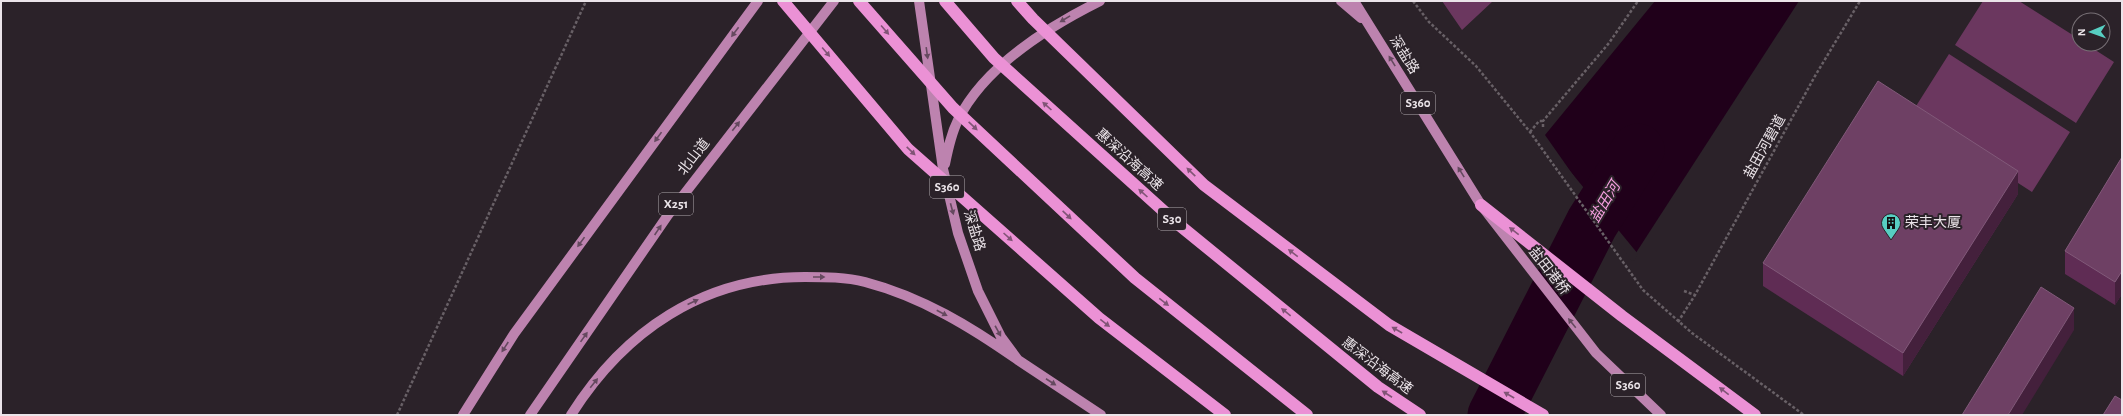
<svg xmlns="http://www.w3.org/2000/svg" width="2123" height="416" font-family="'Alegreya Sans','Noto Sans SC',sans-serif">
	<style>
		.green { fill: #6b375f }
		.water { fill: #20001a }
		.pier { fill: #2b2229 }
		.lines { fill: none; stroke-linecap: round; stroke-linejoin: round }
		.river { stroke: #20001a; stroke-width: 53 }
		.path { stroke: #686066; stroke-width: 2.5; stroke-dasharray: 3 2; stroke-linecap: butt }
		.primary { stroke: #bd83af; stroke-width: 10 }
		.motorway { stroke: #eb91d5; stroke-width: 12 }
		.wall { fill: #5f2c54 }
		.shaded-wall { fill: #44203c }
		.building { fill: #6e4064; stroke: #815979 }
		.oneway { fill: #65495f }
		.oneway2 { fill: #815476 }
		.labels { text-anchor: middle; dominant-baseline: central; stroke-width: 4; stroke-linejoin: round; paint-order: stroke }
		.shield { fill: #2b2229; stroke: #b1aaaf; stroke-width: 1 }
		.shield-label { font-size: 13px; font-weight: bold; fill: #ebe4e9 }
		.street-label { font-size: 14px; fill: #ebe4e9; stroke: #2b2229 }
		.poi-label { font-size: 14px; fill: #ebe4e9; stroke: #2b2229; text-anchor: start }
		.water-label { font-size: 15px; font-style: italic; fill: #f49fdf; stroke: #2b2229 }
	</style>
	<rect width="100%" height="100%" fill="#2b2229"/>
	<path class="green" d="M1442,1H1493L1462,30Z
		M1983,1H2019L2079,39V44H2086L2114,62L2076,123L1955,45Z
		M1949,54L2070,132L2032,192L1911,114Z"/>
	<path class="water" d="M1655,1H1799L1632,259L1545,135Z"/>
	<path class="pier" d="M1561,160L1638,254L1634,261L1631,260Z"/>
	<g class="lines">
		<path class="river" d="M1494,415L1592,223L1638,150"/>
		<path class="path" d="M1413,1L1429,22L1476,66L1530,132L1643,290L1692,333L1804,415
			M1543,127V121L1609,43L1638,1
			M1530,132L1539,121H1543
			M1684,291L1695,295L1815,76L1860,1
			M1678,322L1695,295
			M397,415L586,1"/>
		<path class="primary" d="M919,1L943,169L958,233L978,291L1001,337L1018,360L1101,415
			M1341,1L1361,18
			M1354,1L1481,205L1596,353L1661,415
			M945,164C948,149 951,134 958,120C984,67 1048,27 1100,1
			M463,415L514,334L758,1
			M530,415L668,215L834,1
			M571,415C624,331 703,277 805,277C825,277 846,277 865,282C922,297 971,327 1018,360"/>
		<path class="motorway" d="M783,1L908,149L1099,318L1225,415
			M859,1L953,108L1135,278L1307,415
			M945,1L994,58L1178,224L1378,387L1420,415
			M1017,1L1033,19L1204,185L1389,325L1543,415
			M1481,205L1622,316L1755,415"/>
	</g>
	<path class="wall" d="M2122,157V294L2115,305L2065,274V251Z
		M2018,194L1903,376L1763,286V263Z"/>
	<path class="shaded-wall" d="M2018,171V194L1903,376V353Z
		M2122,271V294L2115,305V282Z
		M2074,308V330L2022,415H2008Z"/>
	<path class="building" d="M1878,81L2018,171L1903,353L1763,263Z
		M2122,157V271L2115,282L2065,251Z
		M2041,287L2074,308L2008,415H1962Z
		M2115,396L2122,400V415H2103Z"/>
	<defs><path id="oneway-solid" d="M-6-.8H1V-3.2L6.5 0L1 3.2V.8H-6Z"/></defs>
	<g class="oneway">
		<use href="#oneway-solid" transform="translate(1065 19) rotate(149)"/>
		<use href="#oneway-solid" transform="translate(735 32) rotate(127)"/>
		<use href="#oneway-solid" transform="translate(927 53) rotate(82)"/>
		<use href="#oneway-solid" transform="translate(1392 61) rotate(-122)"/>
		<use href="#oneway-solid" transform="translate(736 126) rotate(-52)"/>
		<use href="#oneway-solid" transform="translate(658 137) rotate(126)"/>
		<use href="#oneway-solid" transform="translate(1461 172) rotate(-122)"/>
		<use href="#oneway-solid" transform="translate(952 209) rotate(75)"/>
		<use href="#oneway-solid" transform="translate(658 230) rotate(-56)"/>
		<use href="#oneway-solid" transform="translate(581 242) rotate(126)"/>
		<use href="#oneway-solid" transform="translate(819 277)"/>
		<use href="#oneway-solid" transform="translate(693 302) rotate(-25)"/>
		<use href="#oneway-solid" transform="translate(942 313) rotate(28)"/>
		<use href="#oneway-solid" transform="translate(1572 323) rotate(-129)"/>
		<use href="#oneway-solid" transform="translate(998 331) rotate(61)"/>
		<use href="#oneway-solid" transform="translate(584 337) rotate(-55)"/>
		<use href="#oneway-solid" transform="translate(505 347) rotate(123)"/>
		<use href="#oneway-solid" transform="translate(1051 382) rotate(33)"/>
		<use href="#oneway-solid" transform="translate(594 383) rotate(-51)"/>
	</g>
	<g class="oneway2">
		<use href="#oneway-solid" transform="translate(885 30) rotate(49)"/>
		<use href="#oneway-solid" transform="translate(826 52) rotate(50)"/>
		<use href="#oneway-solid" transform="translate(1047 106) rotate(-138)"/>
		<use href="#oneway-solid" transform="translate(973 126) rotate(43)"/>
		<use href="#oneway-solid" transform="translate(911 151) rotate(44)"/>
		<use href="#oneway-solid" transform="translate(1191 172) rotate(-136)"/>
		<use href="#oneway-solid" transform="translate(1143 193) rotate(-138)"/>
		<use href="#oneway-solid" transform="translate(1067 215) rotate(43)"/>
		<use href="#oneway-solid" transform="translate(1514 231) rotate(-142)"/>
		<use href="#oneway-solid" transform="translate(1008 237) rotate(42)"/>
		<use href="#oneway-solid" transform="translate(1293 253) rotate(-143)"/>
		<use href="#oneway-solid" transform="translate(1164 302) rotate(38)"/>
		<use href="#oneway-solid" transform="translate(1286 312) rotate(-141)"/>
		<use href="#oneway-solid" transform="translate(1105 323) rotate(38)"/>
		<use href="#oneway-solid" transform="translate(1397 330) rotate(-150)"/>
		<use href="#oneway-solid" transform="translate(1724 391) rotate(-142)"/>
		<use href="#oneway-solid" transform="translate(1387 394) rotate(-147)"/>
		<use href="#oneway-solid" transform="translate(1509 395) rotate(-150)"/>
	</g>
	<defs>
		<g id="building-pin" transform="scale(1)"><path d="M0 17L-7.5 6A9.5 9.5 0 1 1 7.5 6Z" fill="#57cec2" stroke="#2b2229"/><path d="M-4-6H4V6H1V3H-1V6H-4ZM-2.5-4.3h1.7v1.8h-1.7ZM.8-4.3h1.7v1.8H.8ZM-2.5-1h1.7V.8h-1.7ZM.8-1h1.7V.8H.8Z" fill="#111"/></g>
	</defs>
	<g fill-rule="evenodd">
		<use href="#building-pin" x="1891" y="223"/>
	</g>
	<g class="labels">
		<g class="shield">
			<rect x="1401" y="92" width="34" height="22" rx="3"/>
			<rect x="930" y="176" width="34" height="22" rx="3"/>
			<rect x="659" y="193" width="34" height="22" rx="3"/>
			<rect x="1158" y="208" width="28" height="22" rx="3"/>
			<rect x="1611" y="374" width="34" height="22" rx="3"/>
		</g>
		<g class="shield-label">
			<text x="1418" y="103">S360</text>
			<text x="947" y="187">S360</text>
			<text x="676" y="204">X251</text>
			<text x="1172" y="219">S30</text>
			<text x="1628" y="385">S360</text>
		</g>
		<g class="street-label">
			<text transform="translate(1404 55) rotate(58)">深盐路</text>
			<text transform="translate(1765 147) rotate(-61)">盐田河碧道</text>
			<text transform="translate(694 157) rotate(-52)">北山道</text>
			<text transform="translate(1129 160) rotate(42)">惠深沿海高速</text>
			<text transform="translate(974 231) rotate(73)">深盐路</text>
			<text transform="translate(1549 271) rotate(52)">盐田港桥</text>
			<text transform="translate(1377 366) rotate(37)">惠深沿海高速</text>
		</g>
		<g class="poi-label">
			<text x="1905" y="223">荣丰大厦</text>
		</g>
		<g class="water-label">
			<text transform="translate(1605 202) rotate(-59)">盐田河</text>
		</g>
	</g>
	<rect width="2123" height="416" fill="none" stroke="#ebe4e9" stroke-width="4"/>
	<g transform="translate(2091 32) rotate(268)"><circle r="19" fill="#2b2229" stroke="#787076"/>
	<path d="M0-3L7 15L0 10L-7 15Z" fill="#57cec2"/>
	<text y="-6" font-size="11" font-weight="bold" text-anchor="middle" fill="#ebe4e9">N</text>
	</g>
</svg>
